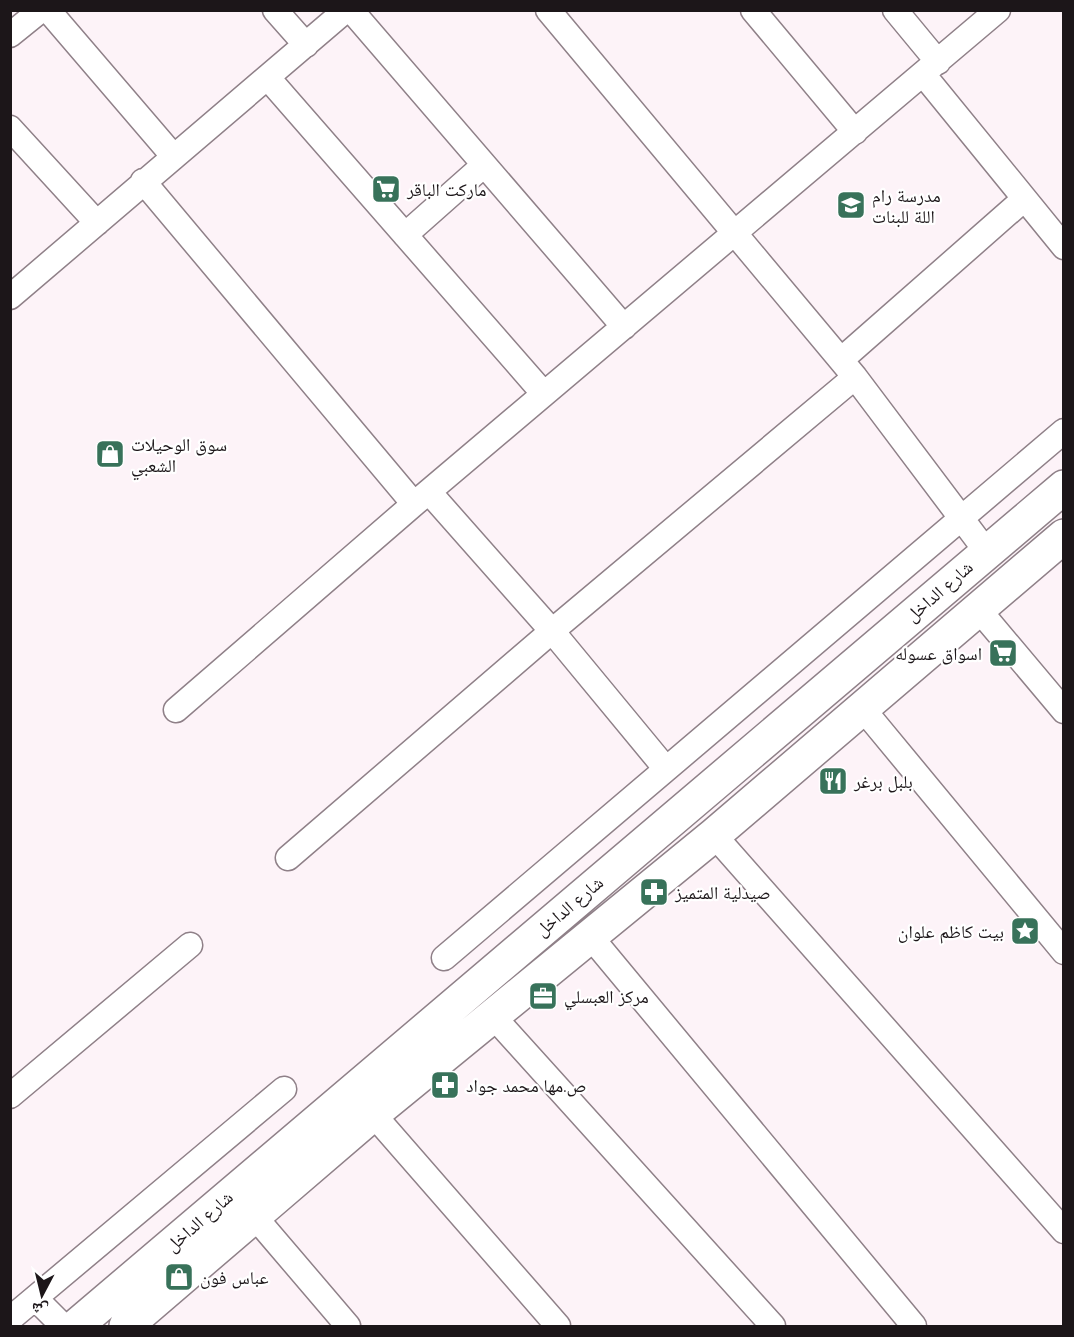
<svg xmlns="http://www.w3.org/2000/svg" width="1074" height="1337" font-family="Quicksand,'Noto Naskh Arabic',sans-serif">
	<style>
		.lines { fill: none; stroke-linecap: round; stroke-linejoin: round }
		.street-casing { stroke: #8f8088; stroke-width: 27 }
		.primary-casing { stroke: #8f8088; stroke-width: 36 }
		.street { stroke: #fff; stroke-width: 24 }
		.primary { stroke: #fff; stroke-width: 33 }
		.labels { text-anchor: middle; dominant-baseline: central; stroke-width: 4.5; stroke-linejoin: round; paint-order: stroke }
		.poi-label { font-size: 18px; fill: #1c1619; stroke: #fff; text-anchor: start }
		.street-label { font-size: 18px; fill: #1c1619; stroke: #fff }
	</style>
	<rect width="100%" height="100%" fill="#fdf3f8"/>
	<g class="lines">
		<g class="street-casing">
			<path id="street" d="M48,10L174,157
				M275,10L306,45
				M351,10L624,327
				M548,10L855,377L986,551
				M753,10L855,132
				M895,10L938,62
				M10,35L41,10
				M923,74L1064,247
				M268,78L544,394
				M10,128L97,223
				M143,181L414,504
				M405,235L484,165
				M10,297L346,10
				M841,360L1023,200
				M429,492L552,631L666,769
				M979,610L1064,711
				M863,709L1064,952
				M176,710L414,504L998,10
				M714,835L1064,1231
				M288,858L552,631L855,377
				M590,936L914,1326
				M444,958L1064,431
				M492,1015L773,1326
				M10,1096L190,945
				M373,1114L558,1326
				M255,1217L348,1326
				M36,1299L63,1326
				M10,1319L284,1089"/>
		</g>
		<g class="primary-casing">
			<path id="primary" d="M76,1326L1064,487
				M126,1326L373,1114L714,835L1064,536"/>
		</g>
		<use href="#street" class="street"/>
		<use href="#primary" class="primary"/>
	</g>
	<defs>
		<g id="supermarket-square" transform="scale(1.5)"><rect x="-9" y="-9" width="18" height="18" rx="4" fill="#38725a" stroke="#fff"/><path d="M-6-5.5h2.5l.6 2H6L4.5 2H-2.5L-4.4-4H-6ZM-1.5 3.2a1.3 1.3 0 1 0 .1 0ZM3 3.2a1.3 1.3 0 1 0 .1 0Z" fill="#fff"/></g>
		<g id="school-square" transform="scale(1.5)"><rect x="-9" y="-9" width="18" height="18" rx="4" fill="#38725a" stroke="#fff"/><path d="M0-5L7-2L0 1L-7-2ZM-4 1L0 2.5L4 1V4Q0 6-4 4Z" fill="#fff"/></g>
		<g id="shop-square" transform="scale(1.5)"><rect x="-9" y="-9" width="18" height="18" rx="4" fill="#38725a" stroke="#fff"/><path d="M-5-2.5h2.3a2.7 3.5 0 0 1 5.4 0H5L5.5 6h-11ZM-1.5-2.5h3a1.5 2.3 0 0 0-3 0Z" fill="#fff"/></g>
		<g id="restaurant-square" transform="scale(1.5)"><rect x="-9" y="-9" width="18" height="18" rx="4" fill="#38725a" stroke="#fff"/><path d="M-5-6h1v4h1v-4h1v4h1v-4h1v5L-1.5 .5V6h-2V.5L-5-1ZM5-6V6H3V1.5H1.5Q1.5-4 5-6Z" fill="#fff"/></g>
		<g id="pharmacy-square" transform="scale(1.5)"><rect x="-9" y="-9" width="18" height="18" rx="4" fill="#38725a" stroke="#fff"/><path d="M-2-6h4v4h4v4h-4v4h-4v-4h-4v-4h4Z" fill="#fff"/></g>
		<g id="sight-square" transform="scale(1.5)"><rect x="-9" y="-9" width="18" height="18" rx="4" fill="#38725a" stroke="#fff"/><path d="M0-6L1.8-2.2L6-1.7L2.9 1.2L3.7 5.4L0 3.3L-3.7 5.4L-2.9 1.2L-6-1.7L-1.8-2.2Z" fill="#fff"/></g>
		<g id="office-square" transform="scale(1.5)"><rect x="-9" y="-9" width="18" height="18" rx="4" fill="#38725a" stroke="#fff"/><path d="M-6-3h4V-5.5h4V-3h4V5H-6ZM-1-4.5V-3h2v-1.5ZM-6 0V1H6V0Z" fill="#fff"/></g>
	</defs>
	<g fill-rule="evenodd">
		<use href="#supermarket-square" x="386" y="189"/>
		<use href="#school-square" x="851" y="205"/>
		<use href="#shop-square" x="110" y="454"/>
		<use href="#supermarket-square" x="1003" y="653"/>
		<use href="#restaurant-square" x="833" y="781"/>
		<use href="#pharmacy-square" x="654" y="892"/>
		<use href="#sight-square" x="1025" y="931"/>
		<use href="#office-square" x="543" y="996"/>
		<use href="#pharmacy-square" x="445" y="1085"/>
		<use href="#shop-square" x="179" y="1277"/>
	</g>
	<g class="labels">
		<g class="poi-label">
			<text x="407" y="189">ماركت الباقر</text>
			<text x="872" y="195">مدرسة رام<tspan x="872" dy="21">اللة للبنات</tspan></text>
			<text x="131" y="444">سوق الوحيلات<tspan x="131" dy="21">الشعبي</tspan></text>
			<text x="982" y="653" text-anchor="end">اسواق عسوله</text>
			<text x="854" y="781">بلبل برغر</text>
			<text x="675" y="892">صيدلية المتميز</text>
			<text x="1004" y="931" text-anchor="end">بيت كاظم علوان</text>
			<text x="564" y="996">مركز العبسلي</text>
			<text x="466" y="1085">ص.مها محمد جواد</text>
			<text x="200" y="1277">عباس فون</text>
		</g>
		<g class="street-label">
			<text transform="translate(939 591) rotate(-41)">شارع الداخل</text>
			<text transform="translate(569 906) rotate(-40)">شارع الداخل</text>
			<text transform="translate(199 1221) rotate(-41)">شارع الداخل</text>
		</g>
	</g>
	<rect width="1074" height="1337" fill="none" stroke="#1c1619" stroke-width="24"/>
	<g transform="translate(42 1295) rotate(187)" stroke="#ffffff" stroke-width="4.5" paint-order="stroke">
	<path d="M0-4.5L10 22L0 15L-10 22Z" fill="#1c1619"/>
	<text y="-9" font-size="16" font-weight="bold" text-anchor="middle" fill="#1c1619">ش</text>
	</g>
</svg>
